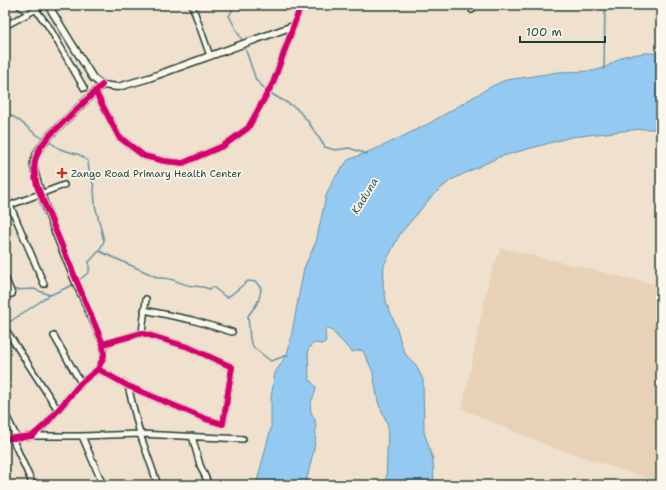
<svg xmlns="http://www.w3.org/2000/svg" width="666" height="490" font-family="'Shantell Sans',sans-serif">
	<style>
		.built { fill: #e7d2b8 }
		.water { fill: #94c9f1; stroke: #6591a5 }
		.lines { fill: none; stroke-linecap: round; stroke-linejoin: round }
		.stream { stroke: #6591a5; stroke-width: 1.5 }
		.minor-casing { stroke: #1f3d34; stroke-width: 8 }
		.tertiary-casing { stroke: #1f3d34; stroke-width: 9 }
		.minor { stroke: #fbf7ec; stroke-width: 5 }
		.tertiary { stroke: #fbf7ec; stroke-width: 6 }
		.cycleway-casing { stroke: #fbf7ec; stroke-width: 8 }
		.cycleway { stroke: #d6006c; stroke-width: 6 }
		.poi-dot { fill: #c8321e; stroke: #fbf7ec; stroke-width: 1.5 }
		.labels { text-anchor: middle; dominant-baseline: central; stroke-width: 3.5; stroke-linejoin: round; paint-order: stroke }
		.poi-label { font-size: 10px; fill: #1f3d34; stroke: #fbf7ec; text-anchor: start }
		.water-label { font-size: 11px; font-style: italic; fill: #36595a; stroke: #fbf7ec }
	</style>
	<rect width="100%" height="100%" fill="#efe1cd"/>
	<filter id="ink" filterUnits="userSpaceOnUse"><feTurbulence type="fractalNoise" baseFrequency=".025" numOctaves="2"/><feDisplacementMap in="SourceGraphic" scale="8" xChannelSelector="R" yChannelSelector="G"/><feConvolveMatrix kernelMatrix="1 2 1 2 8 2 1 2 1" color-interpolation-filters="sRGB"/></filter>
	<g filter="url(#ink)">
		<path class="built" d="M501,248L661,286V483L549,446L462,409L489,279Z"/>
		<path class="water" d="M645,53H661V129H641L571,137L499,157L451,180L432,196L400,234L384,265L383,286L387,304L397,329L402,347L406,355L416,365L423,380L424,432L433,459L434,485H386L388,425L378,402L373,372L363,351L360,350L352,352L330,329L327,328L325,331L326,341L322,344L314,343L308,349L309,379L316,387C316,396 308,402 311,411C311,414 314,416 315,420C319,442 309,463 306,485H256L271,428V398L275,373L287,354L290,343L304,268L316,242L326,196L333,180L348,160L385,145L430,123L492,86L506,80L528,77L558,72L593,71L604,68L624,56Z"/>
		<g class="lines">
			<path class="stream" d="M235,5L229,16L243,42
				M244,45L256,80L267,91
				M604,69L605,5
				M270,93L296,108L307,120L325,147L335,150L349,148L367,154
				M7,114C22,118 30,134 45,139
				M48,141L60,149L80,155L88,161L89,171L94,187L95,205L104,241L99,251
				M78,281L89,272V262L99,251L159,278C175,277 180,285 193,286C200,287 202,286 209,289L213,287L227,298L248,281L256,282L261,288C259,304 257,303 248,316L250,340L254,348L271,361L288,355
				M5,290H7
				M14,290L34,289L50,295
				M5,325L50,295L75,284"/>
			<g class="minor-casing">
				<path id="minor" d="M19,5L29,13
					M192,5L210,56
					M470,5L472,10
					M36,10L49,27L84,88
					M5,26L44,5
					M95,91L119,137L144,156L164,161L183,163L223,146L248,128L273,83L301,5
					M5,115L6,116
					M10,205L44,284
					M5,207L64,185
					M5,277L12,294L5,295
					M144,310L192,320L232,332
					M5,331L6,330L58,410
					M142,333L146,299
					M54,336L81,383
					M98,369L128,386L206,419L223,424L232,367L188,347L142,333L103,344
					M128,386L140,434L158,485
					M5,413L17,438
					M32,436H82L140,434L243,439
					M82,436L103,485
					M192,436L200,465L209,485
					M12,438L33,485
					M5,439L32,436L36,433L46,424L81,383L98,369L104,356L103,344L78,288"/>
			</g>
			<g class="tertiary-casing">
				<path id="tertiary" d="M48,5L93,78L102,85L118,87L149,78L293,26
					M78,288C70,267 30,177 34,161C36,152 44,142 50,135L102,85"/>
			</g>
			<use href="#minor" class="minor"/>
			<use href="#tertiary" class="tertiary"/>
			<g class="cycleway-casing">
				<path id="cycleway" d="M95,91L119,137L144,156L164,161L183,163L223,146L248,128L273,83L301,5
					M98,369L128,386L206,419L223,424L232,367L188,347L142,333L103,344
					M5,439L32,436L46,424L81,383L98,369L104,356L103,344L37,186C31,164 35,152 50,135L102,85"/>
			</g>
			<use href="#cycleway" class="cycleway"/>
		</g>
	</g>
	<path class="poi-dot" d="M60 167h4v4h4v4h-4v4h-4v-4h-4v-4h4z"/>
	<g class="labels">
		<g class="poi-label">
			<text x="71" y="173">Zango Road Primary Health Center</text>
		</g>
		<g class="water-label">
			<text transform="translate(365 196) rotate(-58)">Kaduna</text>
		</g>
	</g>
	<rect width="666" height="490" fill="none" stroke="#fbf7ec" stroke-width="20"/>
	<rect x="10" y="10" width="646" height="470" fill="none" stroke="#1f3d34" stroke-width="1.5" filter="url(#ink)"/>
	<path d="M520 36v6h85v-6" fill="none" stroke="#1f3d34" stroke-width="2"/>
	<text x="526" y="36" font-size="12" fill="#1f3d34" stroke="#fbf7ec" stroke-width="3" paint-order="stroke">100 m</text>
</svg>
